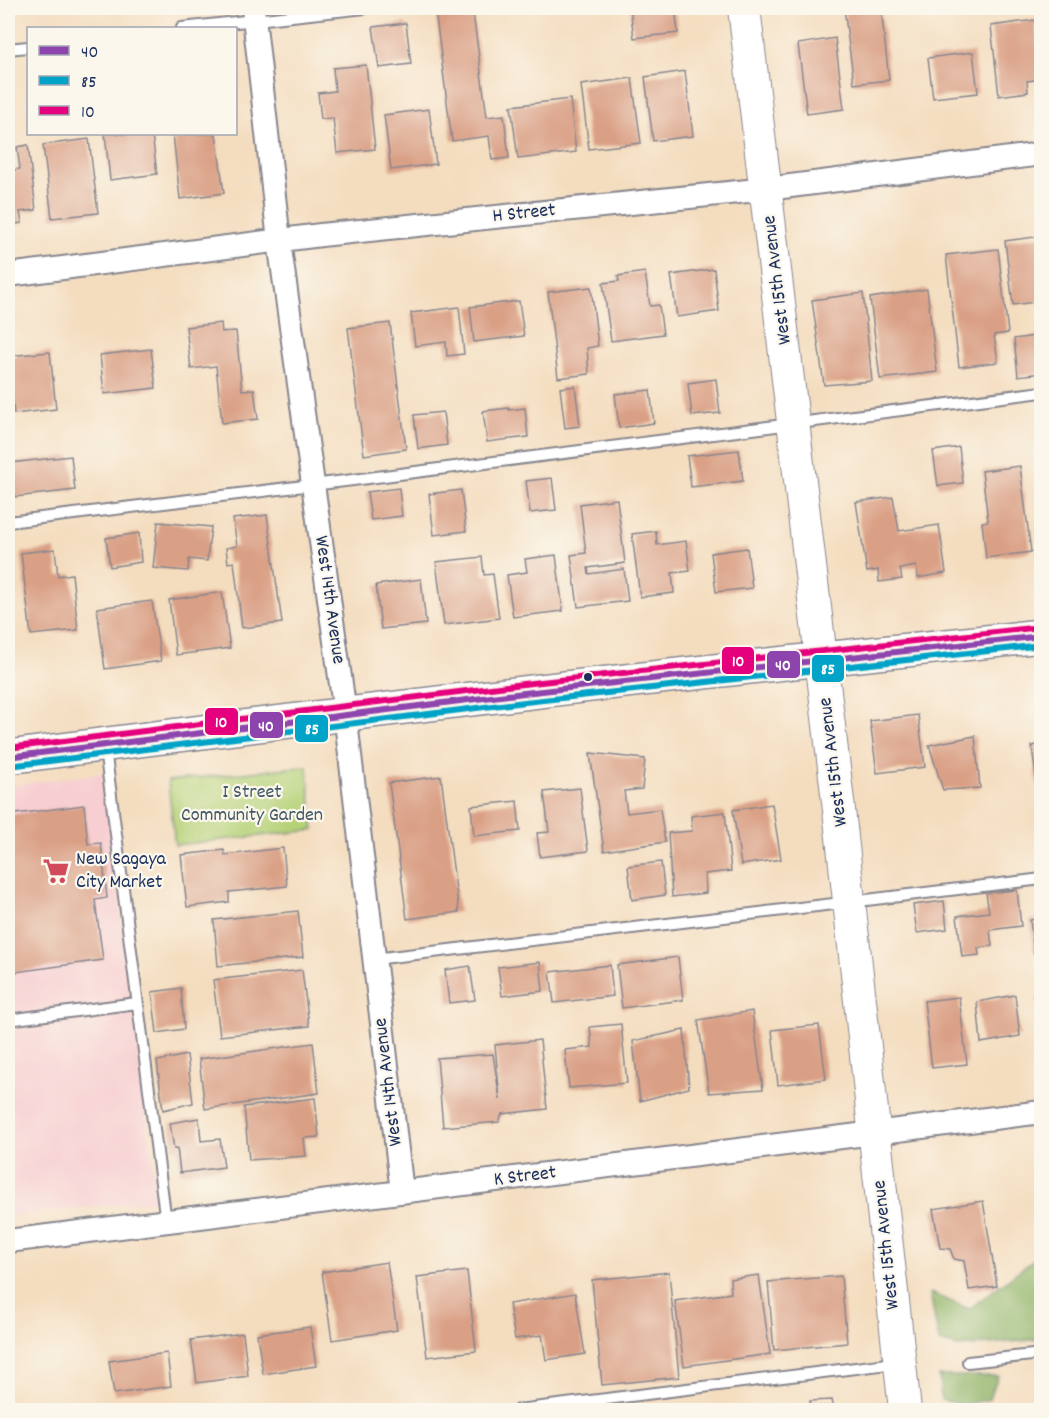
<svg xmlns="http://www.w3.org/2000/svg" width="1049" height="1418" font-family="Dekko,sans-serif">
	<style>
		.built { fill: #f7cfd2 }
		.green { fill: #b6d278; stroke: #68806b; stroke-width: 1.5 }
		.forest { fill: #90b468; stroke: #567263; stroke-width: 1.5 }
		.building { fill: #daa086 }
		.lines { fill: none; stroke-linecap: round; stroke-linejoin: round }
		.service-casing { stroke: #88868e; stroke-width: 14 }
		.minor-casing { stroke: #88868e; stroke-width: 26 }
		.secondary-casing { stroke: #88868e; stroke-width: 34 }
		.primary-casing { stroke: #88868e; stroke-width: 36 }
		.service { stroke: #fff; stroke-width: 10 }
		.minor { stroke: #fff; stroke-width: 22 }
		.secondary { stroke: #fff; stroke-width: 32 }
		.primary { stroke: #fff; stroke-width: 33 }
		.bus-1-casing { stroke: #fbf7ec; stroke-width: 10 }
		.bus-2-casing { stroke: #fbf7ec; stroke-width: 10 }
		.bus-3-casing { stroke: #fbf7ec; stroke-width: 10 }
		.bus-1 { stroke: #8e44ad; stroke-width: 6 }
		.bus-2 { stroke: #01a3c8; stroke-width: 6 }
		.bus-3 { stroke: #e5007d; stroke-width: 6 }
		.bus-dot { fill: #1b2f5e; stroke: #fbf7ec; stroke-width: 2 }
		.labels { text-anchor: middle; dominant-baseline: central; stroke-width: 4.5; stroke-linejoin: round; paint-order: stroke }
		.street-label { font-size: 20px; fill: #1b2f5e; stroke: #fbf7ec }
		.park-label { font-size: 20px; fill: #425864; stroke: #fbf7ec }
		.poi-label { font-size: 20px; fill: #1b2f5e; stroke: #fbf7ec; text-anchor: start }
		.line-badge { stroke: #fbf7ec; stroke-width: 2 }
		.badge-label { font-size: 16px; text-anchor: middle; font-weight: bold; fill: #fff }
	</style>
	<rect width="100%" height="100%" fill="#fbf7ec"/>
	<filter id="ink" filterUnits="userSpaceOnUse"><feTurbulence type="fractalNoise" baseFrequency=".0167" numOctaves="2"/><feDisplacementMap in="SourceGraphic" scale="12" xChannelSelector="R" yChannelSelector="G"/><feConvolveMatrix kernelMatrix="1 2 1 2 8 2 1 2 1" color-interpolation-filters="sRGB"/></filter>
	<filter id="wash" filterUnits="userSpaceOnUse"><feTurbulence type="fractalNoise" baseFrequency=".008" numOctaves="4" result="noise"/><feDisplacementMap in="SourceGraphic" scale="24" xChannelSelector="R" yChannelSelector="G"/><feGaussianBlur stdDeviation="1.35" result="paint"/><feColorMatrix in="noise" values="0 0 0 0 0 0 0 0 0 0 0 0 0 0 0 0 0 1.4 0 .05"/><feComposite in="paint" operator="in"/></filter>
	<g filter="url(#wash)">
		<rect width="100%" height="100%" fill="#f4ddbf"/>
		<path class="built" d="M103,773L157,1200L8,1216V786Z"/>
		<path class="green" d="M307,766L314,830L175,845L168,781Z"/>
		<path class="forest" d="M1041,1251V1339L958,1347L939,1342L930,1293L969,1309L1033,1260Z
			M939,1376H998L989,1399L964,1405L941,1400Z"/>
		<g id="blocks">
			<path class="building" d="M153,8H180V9L154,12Z
				M630,8H675L678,33L634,38Z
				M844,8H881L889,80L854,84Z
				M473,13L487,117L504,115L509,158L492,160L489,136L452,141L436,17Z
				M1035,20L1042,79L1027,81L1028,92L999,96L991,26Z
				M406,23L411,64L379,68L373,27Z
				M835,38L844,109L807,114L798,44Z
				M973,52L978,93L933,98L928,58Z
				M366,65L375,149L337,153L333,118L321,119L318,93L335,91L333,68Z
				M685,71L693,136L653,141L645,77Z
				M632,78L641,143L589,149L581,85Z
				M570,99L576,152L518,159L511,106Z
				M429,109L436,164L391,170L384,115Z
				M105,134H152L157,174L110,180Z
				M173,134H216L224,193L180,199Z
				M89,139L98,213L52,218L43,145Z
				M28,145L36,210L20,212L22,223L8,225V171L20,169L17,147Z
				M1042,236V301L1013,305L1005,241Z
				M998,249L1008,333L994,335L998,362L959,367L946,255Z
				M714,269L719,311L677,317L671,275Z
				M645,272L650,306L659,305L663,334L611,341L603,283L619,281L618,276Z
				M591,287L598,346L587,348L589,374L558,378L548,292Z
				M927,289L937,372L880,379L870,298Z
				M863,293L872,381L824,385L812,300Z
				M519,301L524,336L474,342L470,307Z
				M459,307L464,354L447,356L446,342L415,346L411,313Z
				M221,323L222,332L236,331L242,390L254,389L258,419L222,423L216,366L191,369L186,327Z
				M390,323L406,449L364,455L348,328Z
				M1042,335V373L1018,376L1014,339Z
				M151,349L156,388L104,394L100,355Z
				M50,352L56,409L14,414L8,356Z
				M716,379L720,413L692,416L688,383Z
				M575,386L580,426L565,428L560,388Z
				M650,390L654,423L619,428L615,394Z
				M509,408V410L525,408L528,437L487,442L483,411Z
				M443,412L447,445L418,449L414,415Z
				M959,447L963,483L938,486L933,451Z
				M739,450L743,481L691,487L687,456Z
				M71,456L75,490L15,497L10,463Z
				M1020,466L1031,552L986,558L982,522L988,521L982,471Z
				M552,478L556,510L530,513L526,481Z
				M399,488L402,516L371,520L367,492Z
				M461,490L466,531L434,535L429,494Z
				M893,497L899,531L939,525L946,573L918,578L916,566L900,569L902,579L879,582L878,570L867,572L856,502Z
				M617,499L625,563L588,568L589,574L624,569L628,601L578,607L571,555L586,553L580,504Z
				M267,515L282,623L242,628L234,562L228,563L226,548L237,546L233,519Z
				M158,522L211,527L207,561L189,559L188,571L153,568Z
				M656,531L657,545L686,541L690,571L672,573L674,593L640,597L632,534Z
				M139,533L141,562L110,567L106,538Z
				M747,548L752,588L716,592L711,553Z
				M55,549L58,576L72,574L78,630L31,635L21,553Z
				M556,555L563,611L513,617L507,575L527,572L525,559Z
				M482,557L484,575L493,574L499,618L444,625L436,562Z
				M421,579L426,624L381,629L376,585Z
				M222,592L230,648L176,655L169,600Z
				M152,601L161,661L105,669L97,608Z
				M918,715L925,767L877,773L870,721Z
				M975,736L980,788L943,790L929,745Z
				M1042,744V784L1037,785L1032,746Z
				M590,753L645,759L642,789L624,791L627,813L660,809L665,842L604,851Z
				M441,776L459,912L407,919L389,783Z
				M580,788L588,851L540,857L537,833L549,832L544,792Z
				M517,801L520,831L474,836L471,806Z
				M772,804L781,859L741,865L733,810Z
				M84,805L88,844L101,843L107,898L95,900L103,960L8,973V815Z
				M725,812L731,871L705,874L706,893L672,897L668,833L692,831L691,816Z
				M283,848L287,886L229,892V902L187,907L181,855L224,850L225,855Z
				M661,862L665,895L632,900L628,866Z
				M1017,890L1021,926L990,930L992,946L978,948L979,955L962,957L957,916L989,912L986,893Z
				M944,901L947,929L917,933L913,905Z
				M298,911L303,957L218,966L214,920Z
				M1042,918V952L1034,953L1030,920Z
				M678,957L683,1000L622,1008L617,965Z
				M540,962L543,991L502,996L498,967Z
				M610,965L613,996L554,1003L550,972Z
				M470,966L475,1000L449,1003L445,970Z
				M302,970L309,1026L220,1036L213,980Z
				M181,988L184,1029L157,1033L152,992Z
				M1015,995L1020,1036L981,1043L977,1002Z
				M959,997L967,1064L932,1068L924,1001Z
				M1042,997V1031H1040L1037,998Z
				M752,1011L763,1089L709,1093L698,1020Z
				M621,1024L627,1083L569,1088L565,1050L592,1047L590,1027Z
				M819,1025L826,1079L778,1085L772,1030Z
				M684,1030L689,1088L640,1101L633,1041Z
				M540,1040L547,1109L502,1114L499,1122L443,1127L437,1058L493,1054L500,1100L495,1045Z
				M313,1043L319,1093L205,1109L199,1059Z
				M187,1055L193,1103L163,1110L157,1061Z
				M315,1098L319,1137L304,1138L306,1156L249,1160L244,1107Z
				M199,1118L201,1141L220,1139L224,1167L180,1173L177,1148L174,1149L170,1123Z
				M983,1201L997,1286L969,1290L964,1261L954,1259L950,1249L940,1248L933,1209Z
				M387,1262L397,1330L332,1340L322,1272Z
				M467,1271L476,1351L427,1357L417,1277Z
				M669,1272L679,1377L602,1385L592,1280Z
				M759,1275L770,1354L684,1366L675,1301L731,1293L730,1279Z
				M841,1276L847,1343L774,1350L768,1282Z
				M575,1293L585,1354L546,1360L542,1335L515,1339L509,1304Z
				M310,1327L316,1366L263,1374L257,1334Z
				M243,1333L248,1376L197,1383L191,1340Z
				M167,1353L171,1386L114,1394L109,1361Z
				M832,1400L834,1410H811L810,1401Z"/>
		</g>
	</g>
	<g filter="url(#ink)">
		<use href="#blocks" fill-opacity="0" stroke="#88868e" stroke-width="1.5"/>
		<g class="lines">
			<g class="service-casing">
				<path id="service" d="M182,28L365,8
					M8,49L28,47
					M8,522L345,481L1042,392
					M105,749L166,1222
					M374,959L1042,879
					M8,1020L137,1003
					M968,1362L1042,1354
					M518,1410L896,1363"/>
			</g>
			<g class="minor-casing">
				<path id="minor" d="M253,8L279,241L345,713L402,1192
					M8,275L321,235L767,189L1042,154
					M8,1241L1042,1112"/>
			</g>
			<g class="secondary-casing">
				<path id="secondary" d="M744,8L839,810L905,1410"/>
			</g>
			<g class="primary-casing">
				<path id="primary" d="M8,757C352,712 696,671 1042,636"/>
			</g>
			<use href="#service" class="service"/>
			<use href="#minor" class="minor"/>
			<use href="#secondary" class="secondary"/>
			<use href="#primary" class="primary"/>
			<g class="bus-1-casing">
				<path id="bus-1" d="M8,757L524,693L1042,636"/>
			</g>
			<g class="bus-2-casing">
				<path id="bus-2" d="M9,766L525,702L1042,645"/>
			</g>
			<g class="bus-3-casing">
				<path id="bus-3" d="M8,748L523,684L1041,627"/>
			</g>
			<use href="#bus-1" class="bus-1"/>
			<use href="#bus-2" class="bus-2"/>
			<use href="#bus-3" class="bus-3"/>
		</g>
	</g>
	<defs>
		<g id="supermarket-bare" transform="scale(2.07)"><path d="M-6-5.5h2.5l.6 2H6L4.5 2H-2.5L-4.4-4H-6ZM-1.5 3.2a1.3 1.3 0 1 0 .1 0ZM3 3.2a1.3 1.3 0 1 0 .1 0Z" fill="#d1495b" stroke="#fbf7ec" stroke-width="2.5" paint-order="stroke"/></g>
	</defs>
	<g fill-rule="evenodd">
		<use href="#supermarket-bare" x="56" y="871"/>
	</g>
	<circle class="bus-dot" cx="588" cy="677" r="5"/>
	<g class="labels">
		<g class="street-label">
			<text transform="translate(524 214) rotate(-6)">H Street</text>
			<text transform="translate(778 280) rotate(-97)">West 15th Avenue</text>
			<text transform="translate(329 600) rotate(82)">West 14th Avenue</text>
			<text transform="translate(834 762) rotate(-97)">West 15th Avenue</text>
			<text transform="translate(389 1082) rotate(-97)">West 14th Avenue</text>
			<text transform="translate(525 1177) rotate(-7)">K Street</text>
			<text transform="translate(887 1245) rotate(-96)">West 15th Avenue</text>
		</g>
		<g class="park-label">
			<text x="252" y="793">I Street<tspan x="252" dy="23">Community Garden</tspan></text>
		</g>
		<g class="poi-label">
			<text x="76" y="860">New Sagaya<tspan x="76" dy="23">City Market</tspan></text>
		</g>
	</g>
	<g class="line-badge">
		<rect x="721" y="646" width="34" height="29" rx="6" fill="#e5007d"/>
		<rect x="766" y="650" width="35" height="29" rx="6" fill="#8e44ad"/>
		<rect x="811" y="654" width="34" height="29" rx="6" fill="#01a3c8"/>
		<rect x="204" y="707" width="35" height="29" rx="6" fill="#e5007d"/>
		<rect x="249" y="711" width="35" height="28" rx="6" fill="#8e44ad"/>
		<rect x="294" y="714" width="35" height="29" rx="6" fill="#01a3c8"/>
	</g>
	<g class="badge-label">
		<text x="738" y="666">10</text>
		<text x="783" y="670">40</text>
		<text x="828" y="674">85</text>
		<text x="221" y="727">10</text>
		<text x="266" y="731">40</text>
		<text x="312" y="734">85</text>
	</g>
	<rect width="1049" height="1418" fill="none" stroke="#fbf7ec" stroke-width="30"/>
	<rect x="27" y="27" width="210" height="108" fill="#fbf7ec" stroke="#a1a7b3" stroke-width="1.5"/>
	<rect x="39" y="46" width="30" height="9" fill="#8e44ad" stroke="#a1a7b3" stroke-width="1.5"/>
	<text x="81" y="57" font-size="18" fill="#1b2f5e">40</text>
	<rect x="39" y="76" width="30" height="9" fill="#01a3c8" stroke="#a1a7b3" stroke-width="1.5"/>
	<text x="81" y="87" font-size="18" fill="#1b2f5e">85</text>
	<rect x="39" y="106" width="30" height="9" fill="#e5007d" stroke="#a1a7b3" stroke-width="1.5"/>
	<text x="81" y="117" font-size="18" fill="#1b2f5e">10</text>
</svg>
